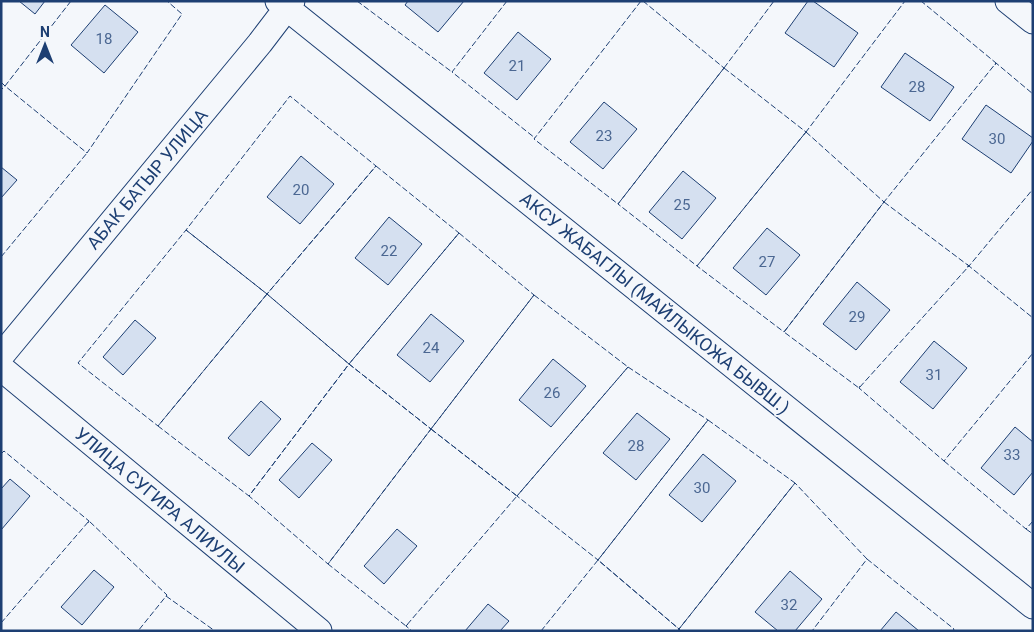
<svg xmlns="http://www.w3.org/2000/svg" width="1034" height="632" font-family="Roboto,sans-serif">
	<style>
		.building { fill: #d5e0f0; stroke: #1d3f73 }
		.lines { fill: none; stroke-linecap: round; stroke-linejoin: round }
		.street-casing { stroke: #1d3f73; stroke-width: 27 }
		.street { stroke: #f4f7fb; stroke-width: 25 }
		.fence { stroke: #1d3f73; stroke-width: 1; stroke-dasharray: 6 2.5; stroke-linecap: butt }
		.labels { text-anchor: middle; dominant-baseline: central; stroke-width: 4; stroke-linejoin: round; paint-order: stroke }
		.number-label { font-size: 15px; fill: #4b6792 }
		.street-label { font-size: 18px; fill: #1d3f73; stroke: #f4f7fb }
	</style>
	<rect width="100%" height="100%" fill="#f4f7fb"/>
	<path class="building" d="M19,1H45L35,14Z
		M408,1H464L438,32L405,5Z
		M808,1H813L858,33L834,67L785,33Z
		M105,5L138,32L104,73L71,45Z
		M518,32L551,59L517,100L484,73Z
		M905,53L954,87L930,121L881,87Z
		M604,102L637,129L603,169L570,142Z
		M986,105L1033,138V141L1011,173L962,139Z
		M301,156L334,184L300,224L267,197Z
		M1,167L17,180L1,198Z
		M683,171L716,198L682,239L649,212Z
		M389,217L422,244L388,285L355,258Z
		M767,228L800,255L766,295L733,268Z
		M857,282L890,310L856,350L823,324Z
		M431,314L464,341L430,382L397,355Z
		M135,320L156,338L123,375L103,357Z
		M934,341L967,368L933,409L900,382Z
		M553,359L586,386L551,427L519,400Z
		M261,401L281,419L249,456L228,438Z
		M637,413L670,439L636,480L603,453Z
		M1015,427L1033,442V472L1014,495L981,468Z
		M312,443L332,460L299,498L279,480Z
		M703,454L736,481L702,522L669,495Z
		M10,479L30,496L1,530V489Z
		M397,529L417,546L384,584L364,566Z
		M94,570L114,587L82,625L61,607Z
		M790,571L822,599L795,631H778L755,612Z
		M488,604L509,621L500,631H465Z
		M896,612L919,631H880Z"/>
	<g class="lines">
		<g class="street-casing">
			<path id="street" d="M278,1L1033,606
				M1008,1L1033,21
				M1,356L260,43L292,1
				M1,368L319,631"/>
		</g>
		<use href="#street" class="street"/>
		<path class="fence" d="M71,1L5,86L87,153L182,14L167,1
			M357,1L452,72
			M507,1L452,72L535,138
			M641,1L534,139L618,204L724,68L643,1
			M995,65L996,63L1033,94
			M724,68L806,132L697,266L618,204Z
			M724,68L774,1
			M1,82L5,86L1,90
			M806,132L884,202L784,332L697,266Z
			M807,132H806L905,1
			M376,166L459,233L349,364L267,294Z
			M883,201L884,202L996,63L921,1
			M884,202L969,266L859,388L784,332Z
			M186,230L267,294L158,426L78,363L186,230L290,96L376,166L267,294L186,230
			M459,233L534,295L431,429L349,364Z
			M1,257L87,153L86,152
			M967,264L969,266L1033,189
			M967,267L969,266L1033,318
			M267,294L349,364L249,496L158,426Z
			M534,295L628,367L517,496L431,429Z
			M349,364L431,429L328,564L249,496Z
			M628,367L708,420L598,560L517,496Z
			M860,386L859,388L944,461L1033,353
			M708,420L795,483L679,629L598,560Z
			M431,429L517,496L406,626L328,564Z
			M1,454L4,451L89,521L88,523
			M944,461L1026,529L1033,521
			M1026,529L1033,534
			M867,559L954,629L953,631
			M166,596L215,631
			M1,623L89,521L167,595L138,631
			M408,624L406,626L412,631
			M541,631L598,560L679,629L678,631L679,629L681,631L679,629L795,483L867,559L812,631"/>
	</g>
	<g class="labels">
		<g class="number-label">
			<text x="104" y="39">18</text>
			<text x="517" y="66">21</text>
			<text x="917" y="87">28</text>
			<text x="604" y="136">23</text>
			<text x="997" y="139">30</text>
			<text x="301" y="190">20</text>
			<text x="682" y="205">25</text>
			<text x="389" y="251">22</text>
			<text x="767" y="262">27</text>
			<text x="857" y="317">29</text>
			<text x="431" y="348">24</text>
			<text x="934" y="375">31</text>
			<text x="552" y="393">26</text>
			<text x="636" y="446">28</text>
			<text x="1012" y="455">33</text>
			<text x="702" y="488">30</text>
			<text x="789" y="605">32</text>
		</g>
		<g class="street-label">
			<text transform="translate(147 179) rotate(-50)">АБАК БАТЫР УЛИЦА</text>
			<text transform="translate(655 303) rotate(39)">АКСУ ЖАБАГЛЫ (МАЙЛЫКОЖА БЫВШ.)</text>
			<text transform="translate(160 500) rotate(40)">УЛИЦА СУГИРА АЛИУЛЫ</text>
		</g>
	</g>
	<rect width="1034" height="632" fill="none" stroke="#1d3f73" stroke-width="5"/>
	<g transform="translate(45 45)" stroke="#f4f7fb" stroke-width="4" paint-order="stroke">
	<path d="M0-4L9 19L0 12L-9 19Z" fill="#1d3f73"/>
	<text y="-8" font-size="14" font-weight="bold" text-anchor="middle" fill="#1d3f73">N</text>
	</g>
</svg>
